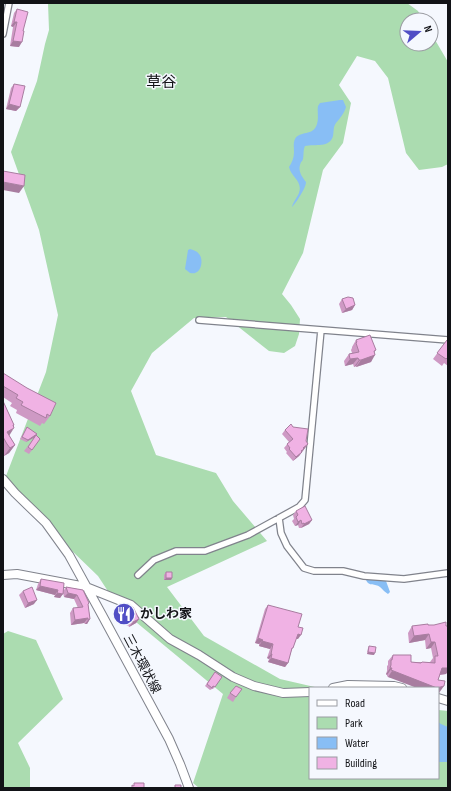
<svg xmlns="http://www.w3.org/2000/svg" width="451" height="791" font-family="'Sofia Sans Condensed','Noto Sans JP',sans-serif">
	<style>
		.green { fill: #abdcb0 }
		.water { fill: #88bef5 }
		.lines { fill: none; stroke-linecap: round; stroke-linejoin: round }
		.minor-casing { stroke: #80838c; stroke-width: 8 }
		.secondary-casing { stroke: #80838c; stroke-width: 10 }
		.minor { stroke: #fff; stroke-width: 5.5 }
		.secondary { stroke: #fff; stroke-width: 8 }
		.wall { fill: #ce99c4 }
		.shaded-wall { fill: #a87da0 }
		.building { fill: #f0b2e4; stroke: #a87da0 }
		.labels { text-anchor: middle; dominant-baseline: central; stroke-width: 3; stroke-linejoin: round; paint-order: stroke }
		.poi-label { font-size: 13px; font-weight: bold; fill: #121317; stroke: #f5f8fe; text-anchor: start }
		.street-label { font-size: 13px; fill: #121317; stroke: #f5f8fe }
		.quarter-label { font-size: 15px; fill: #121317; stroke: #f5f8fe }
	</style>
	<rect width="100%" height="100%" fill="#f5f8fe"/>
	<path class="green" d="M48,3H407L418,11L423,20H407V44H431V33L448,62V164L442,167L419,170L406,153L388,78L375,61L357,56L339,85L351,103L343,143L323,170L303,253L282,294L291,305L300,319L299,334L295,346L284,353L269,351L226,317L194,318L152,353L131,391L156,455L216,473L233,501L267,541L167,587L204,636L280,679L319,688H310V778H438V710L448,711V788H199L193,783L223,694L119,608L98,576L40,520L6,476L46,372L58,315L39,230L11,152L37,81L45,44L49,30Z
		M8,631L36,640L63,699L18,743L30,768V788H3V634Z"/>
	<path class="water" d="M340,100H343L346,107C344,114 340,118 336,123C333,127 334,131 333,136C330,148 315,144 305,146C303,150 304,154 303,159C301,164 302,159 300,165C298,171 302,177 306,182C306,188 296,203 292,207C293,202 297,198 299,193C303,181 291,177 289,167C292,162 294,158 294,152C294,148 293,143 295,139C300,130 313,137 317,124C319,118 317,112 318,106L320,103Z
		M190,249C193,250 197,251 199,254C203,258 202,269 197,272C194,274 193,273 190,273L185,269L188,250Z
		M368,579L386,581L390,592L388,594C385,592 383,590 380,587C375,583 369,587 366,580Z
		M438,722L441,724L448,727V762H438Z"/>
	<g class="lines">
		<g class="minor-casing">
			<path id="minor" d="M3,34L9,3
				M199,320L448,340
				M279,518L281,533L287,546L304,568L314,571H343L364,576L404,579L448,573
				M138,575L154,560L176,551H205L248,535L299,507L305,500L321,330"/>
		</g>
		<g class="secondary-casing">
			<path id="secondary" d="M3,479L15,493L46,523L69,555L102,615L169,739L180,764L189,788
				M3,575L17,574L86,587L131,605L170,639L199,655L233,677L254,686L283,693L310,692
				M333,688L348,685L394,686L402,688
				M438,698L448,701"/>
		</g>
		<use href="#minor" class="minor"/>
		<use href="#secondary" class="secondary"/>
	</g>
	<path class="wall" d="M17,9L19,47L10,46L13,27L11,26L14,13Z
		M14,84L20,107L16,111L6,109L11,88Z
		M342,299L355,305L352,310L342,313L339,304Z
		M356,340L374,352L371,362L356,367V366L354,367L353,364L345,366L344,361L349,354L352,353L351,350L352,348V347Z
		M447,340L448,341V366L444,363L442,366L433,359Z
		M3,373L50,416L44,424L42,423L40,426L16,413L17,410L10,406L12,403L3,397Z
		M3,401L14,425L9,435L15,445L9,453L4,456L3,454Z
		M27,427L37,434L36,436L40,439L29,454L24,451L35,437L26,442L20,439Z
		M285,430L306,441L308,444L299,456L293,461L286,453L287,452L284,448L289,442L282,434Z
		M296,511L312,520L309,524L301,528H299L298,525L295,526L292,521L294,519L293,515Z
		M166,572L172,578L171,580H164V575Z
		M41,579L64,590L66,587L83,590L88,604L90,619L87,624H85L84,623L71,625L70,613L73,608H78L74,599L64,597L63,593L60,598L54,597L55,595L36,590L38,584Z
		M23,591L34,604L25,608L19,595Z
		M268,605L298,627V639H296L291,652L288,663L285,667L268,662L269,659L267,658L270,649L259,646V644L255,643L265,609Z
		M125,610L139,619L136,623L129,627L128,625L127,626L122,615Z
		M428,625L448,626V671L446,674L440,675L438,680L439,693H438V688L388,677L387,676V675L386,674L387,671V666L388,665V661L393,655L411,662H430L433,658L431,648L426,649L425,640L409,643L408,633L412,626Z
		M369,646L374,655L367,654L368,648Z
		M215,672L222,677L213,689H212L210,690L205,686Z
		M230,693L236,697L233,702L227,698Z"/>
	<path class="shaded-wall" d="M14,22H17L13,27L11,26Z
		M13,41L22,42L19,47L10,46Z
		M9,104L20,107L16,111L6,109Z
		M3,182L24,186L19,193L3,190Z
		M355,305L352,310L342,313L346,309Z
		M376,350L371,356L375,355L371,362L356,367L361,360Z
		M358,358L353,364L345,366L350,359Z
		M359,360H360L356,366L354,367Z
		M13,425H14L10,431L14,428L9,436L7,432Z
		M37,434L35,437L26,442L28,440Z
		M308,444L299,456L293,461L303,448Z
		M15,445L9,453L4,456L10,448Z
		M301,520L298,525L295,526L298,522Z
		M312,520L309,524L301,528L304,524Z
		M166,578H172L171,580H164Z
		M40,586L58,590L55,595L36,590Z
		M57,593L63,594L60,598L54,597Z
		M68,593L77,595L74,599L64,597Z
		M37,600L34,604L25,608L28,603Z
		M88,618L84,623L71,625L75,620Z
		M90,619L87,624H85L88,620Z
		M139,619L136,623L129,627L133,622Z
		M298,634L301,635L298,639L294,638Z
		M429,634L425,640L409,643L414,636Z
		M258,638L263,640L259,644L255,643Z
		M262,641L273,644L270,649L259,646Z
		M431,642H435L431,648L426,649Z
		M368,652L375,653L374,655L367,654Z
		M271,654H272L269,659L267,658Z
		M271,658L288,663L285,667L268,662Z
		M390,668H392L387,675L386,674Z
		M442,668H448V671L446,674L437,675Z
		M392,671L444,686L439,693H438V688H417L388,677Z"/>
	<path class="building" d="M17,9L28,12L23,31H24L22,42L13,41L17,22H14Z
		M14,84L25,86L20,107L9,104Z
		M3,171L25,175L24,186L3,182Z
		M348,297L353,298L355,305L346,309L342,299Z
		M370,335L376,350L374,351L375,355L361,360H359L358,358L350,359L349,354L359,352L356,343L357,342L356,340Z
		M447,340L448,341V357L446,359L437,353Z
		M3,373L27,388L56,403L50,416L47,414L46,418L21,405L23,402L16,398L18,395L3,386Z
		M3,401L14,425H13L14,428L7,432L15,445L10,448L7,444L3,437Z
		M291,424L293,427L308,429L306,441L308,444L303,448L304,449L301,451L302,452L296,457L289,449L290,448L287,444L293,439L285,430Z
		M27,427L37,434L28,440L22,437Z
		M36,435L40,439L32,450L28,447Z
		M305,506L312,520L304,524V523L302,524L301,520L298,522L296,517L298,515L296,511Z
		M166,572H172V578H166Z
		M41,579L64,583L63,594L57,593L58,590L40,586Z
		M32,587L37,600L28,603L23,591Z
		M66,587L83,590L89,603L88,604L90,619L88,620V618L75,620L73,608L83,607L77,595L68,593Z
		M268,605L302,614L298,627L303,628L301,635L298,634L293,648H292L288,663L271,658L272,654H271L273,644L262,641L263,640L258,638Z
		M133,607L139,619L133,622L132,621H131L125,610Z
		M446,622V626H448V668H442L438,680L445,681L444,686L437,688L391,670L392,668H390L391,665V660H392L393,655H411V662L421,663L422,662L435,663V656H438L435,642H431L429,634L414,636L412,626L428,624V625H434Z
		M369,646L376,647L375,653L368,652Z
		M215,672L222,677L215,687L213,686L212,688L207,684Z
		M236,686L242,689L236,697L230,693Z
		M134,783H144V788H132V785L134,786Z
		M175,785H181V788H175Z"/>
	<defs>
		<g id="restaurant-disc" transform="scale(1.15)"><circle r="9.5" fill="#514ec5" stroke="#f5f8fe"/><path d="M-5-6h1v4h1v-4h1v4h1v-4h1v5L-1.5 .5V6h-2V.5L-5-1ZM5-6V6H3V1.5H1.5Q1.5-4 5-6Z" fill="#fff"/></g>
	</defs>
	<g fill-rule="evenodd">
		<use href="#restaurant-disc" x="124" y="614"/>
	</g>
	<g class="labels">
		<g class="poi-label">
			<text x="140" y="614">かしわ家</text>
		</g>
		<g class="street-label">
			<text transform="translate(142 664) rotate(62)">三木環状線</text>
		</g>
		<g class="quarter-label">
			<text x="161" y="82">草谷</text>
		</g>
	</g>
	<rect width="451" height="791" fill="none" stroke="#121317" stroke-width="8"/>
	<rect x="309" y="687" width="130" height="92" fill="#f5f8fe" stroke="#9a9ca2"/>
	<rect x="317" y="700" width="20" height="6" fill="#ffffff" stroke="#9a9ca2"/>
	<text x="345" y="707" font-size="12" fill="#121317">Road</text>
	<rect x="317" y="717" width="20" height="12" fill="#abdcb0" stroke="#9a9ca2"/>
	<text x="345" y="727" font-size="12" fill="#121317">Park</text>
	<rect x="317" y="737" width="20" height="12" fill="#88bef5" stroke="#9a9ca2"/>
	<text x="345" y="747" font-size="12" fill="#121317">Water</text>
	<rect x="317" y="757" width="20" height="12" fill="#f0b2e4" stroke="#9a9ca2"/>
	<text x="345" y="767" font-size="12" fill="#121317">Building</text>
	<g transform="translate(419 32) rotate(71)"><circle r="19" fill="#f5f8fe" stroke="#9a9ca2"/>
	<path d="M0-3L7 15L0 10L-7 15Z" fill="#514ec5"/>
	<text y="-6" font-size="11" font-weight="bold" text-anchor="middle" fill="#121317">N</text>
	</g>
</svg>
